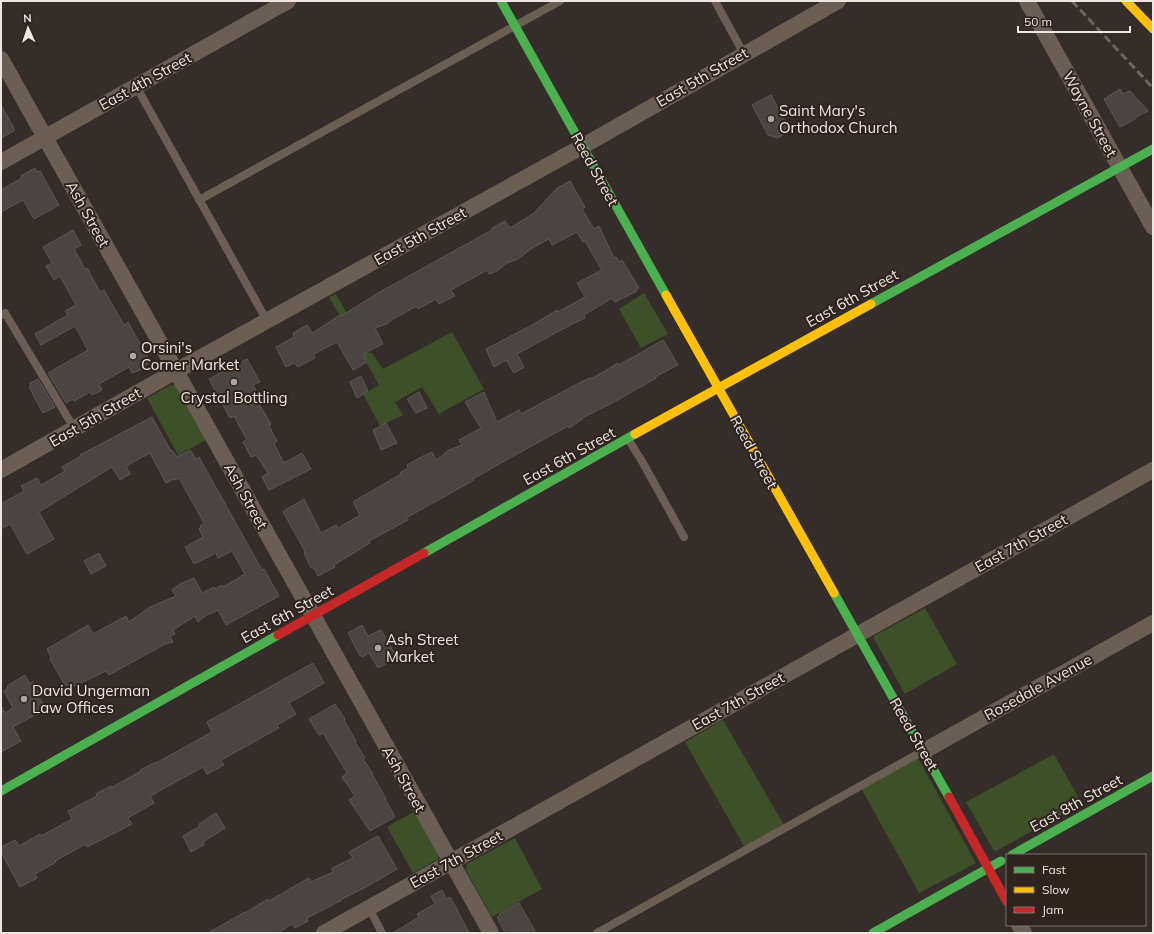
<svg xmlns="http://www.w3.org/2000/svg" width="1154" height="934" font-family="Mulish,sans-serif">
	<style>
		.grass { fill: #3d5028 }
		.building { fill: #4a4542; stroke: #5e5855 }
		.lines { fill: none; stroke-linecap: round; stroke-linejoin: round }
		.lane { stroke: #6a5e55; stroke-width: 8 }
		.street { stroke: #6a5e55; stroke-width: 16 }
		.fast { stroke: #4caf50; stroke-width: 9 }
		.slow { stroke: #ffc107; stroke-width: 9 }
		.jam { stroke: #c62828; stroke-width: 9 }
		.rail { stroke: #6c645f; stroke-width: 3; stroke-dasharray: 8 4; stroke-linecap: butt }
		.poi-dot { fill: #ada5a2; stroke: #2e231d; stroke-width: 1.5 }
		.labels { text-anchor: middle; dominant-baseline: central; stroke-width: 4; stroke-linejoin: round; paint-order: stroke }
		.street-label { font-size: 15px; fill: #eee6e2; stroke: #2e231d }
		.poi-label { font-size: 15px; fill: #eee6e2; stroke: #2e231d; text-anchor: start }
	</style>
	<rect width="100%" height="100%" fill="#342d2a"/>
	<path class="grass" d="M644,293L668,334L641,348L619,309Z
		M336,294L369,353H372L383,369L452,332L484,389L439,414L422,387L395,402L403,415L380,426L363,394L379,385L329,297Z
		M171,385H175L206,440L178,455L147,398Z
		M925,608L957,664L905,694L874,639V636Z
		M723,720L784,825L745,848L685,742Z
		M1054,754L1082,804L996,851H994L966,802Z
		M918,758L976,863L919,893L861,788Z
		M415,811L438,851V859L413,873L387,827Z
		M515,838L542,889L492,917L467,872L466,869L467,864Z"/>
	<path class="building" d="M1120,89L1123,94L1130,91L1148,111L1136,117V118L1128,123L1120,127L1104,99Z
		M771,95L787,125L784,134L778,138L768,135L752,105Z
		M1,105L15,130L1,138Z
		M35,168L37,172L40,171L59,205L34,219L23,200L1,212V190L22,178L21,176Z
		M570,181L585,207L582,209L594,229L599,226L614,258L616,257L619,262L622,260L639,288L636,289L637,291L615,302L612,298L584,315L585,318L572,324L517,354L524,367L514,373L506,360L494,367L486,349L534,324L557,310L558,312L585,297L577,283L602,270L585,241L583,242L577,232L552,245L549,239L532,248L518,259L507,263L497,271L489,274L487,270L451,290L455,296L439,304L436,299L418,309L417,306L393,319L387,324L375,328L383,344L363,354L367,362L353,370L337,342L314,354L315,358L298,367L294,363L286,367L276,347L294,337L293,333L307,325L312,333L340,315L341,316L380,292L492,230L491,229L505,221L510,228L534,213L556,189Z
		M73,230L81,245L74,249L85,269L87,268L100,292L104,290L124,325L128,322L150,362L140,370L132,373L129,367L99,384L102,390L92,395L90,392L74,401L73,399L66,403L48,373L88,350L75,326L41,345L35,334L68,315L65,311L76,305L60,276L54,280L46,266L52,263L43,247Z
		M663,340L678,365L655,377L656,378L616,401L582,418L583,419L569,428L568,426L497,465L473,479L474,480L406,518L408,520L369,541L370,543L334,565L335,567L318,576L314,568H311L304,553L305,551L283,512L287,509L304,499L321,533L336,525L338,528L360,515L353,502L401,474L400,473L408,468L407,465L421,457L432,452L436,460L449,450L462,445L459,440L481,428L465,402L484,392L497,422L519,410L521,414L583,381L590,378L591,379L618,363L619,365Z
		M247,359L260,382L253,385L256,390L252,392L271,424L269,426L277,441L274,444L284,463L302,453L311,469L269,490L262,477L268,473L256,455L251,457L243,442L247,440L234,416L230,418L209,379Z
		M361,376L368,391L357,398L350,382Z
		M38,379L55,407L43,413L29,387L31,386L30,383Z
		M419,392L427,408L416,413L407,399Z
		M152,417L171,451L172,450L177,457L190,450L196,459L199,457L262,570L264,569L279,596L226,625L218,610L205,616L198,622L195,616L173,630L175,634L170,636L173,642L165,644L109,675L106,671L68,689L66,684L65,685L50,659L51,657L47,649L88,625L93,634L126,616L129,622L150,607L176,596L172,590L180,584L194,578L202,593L214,587L215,589L222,585L223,587L245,574L232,551L218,558L216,553L194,564L185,547L203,537L199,529L201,527L200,526L204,523L179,478L175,480L174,479L166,483L150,453L126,466L130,474L120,480L112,467L39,512L54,539L27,554L10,524L1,529V504L24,491L21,486L37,478L41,485L65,471L62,467L81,456L80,455Z
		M386,423L397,443L381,450L373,430Z
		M99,553L106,566L91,574L84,561Z
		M362,625L368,636L381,630L397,658L378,668L369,653L362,657L361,655L360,656L348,633Z
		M313,663L324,683L289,703L296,714L277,725L279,728L221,760L224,765L207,774L203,767L150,796L154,803L128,818L132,824L87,847L86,844L55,861L56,862L35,874L37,878L20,887L1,852V847L15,840L19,846L40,834L41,836L72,819L68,811L97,796L96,794L111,786V788L141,771L140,770L156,762V763L212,732L207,722Z
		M25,675L30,684L33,682L39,694H37L44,705L42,706L44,710L13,727L21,741L1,752V706L5,713L13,708L4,691L8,688L7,686Z
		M335,704L345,719L344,720L356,741L355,742L365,758L363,759L373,774H372L386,799H385L395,817L370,831L349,800L355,796L342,777L347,773L323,733L319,735L309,719Z
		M216,813L225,828L203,842L204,845L191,852L183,836L200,826L199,824Z
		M378,836L397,869L368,886L342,899V900L307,918L308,921L295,928L292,924L278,933H208L245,912V913L268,899L269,901L309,878L311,882L333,872L332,868L353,858L349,852Z
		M442,890L446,899L450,897L453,902L469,933H393L419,917L417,914L435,904L431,896Z
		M519,903L536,933H505L497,917L500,915L499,914Z"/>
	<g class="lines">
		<path class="lane" d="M715,1L744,54
			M136,86L267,321
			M199,200L560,1
			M1,315L5,313L74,428
			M628,439L643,463L684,537
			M369,908L382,933
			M597,933L923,751"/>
		<path class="street" d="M1027,1L1153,227
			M1,59L491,933
			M1,162L288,1
			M1,470L176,371L583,146L838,1
			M924,751L1153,623
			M1019,925L1024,933
			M324,933L857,635L1153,470"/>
		<path class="fast" d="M501,1L666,295
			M871,304L1153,149
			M424,553L635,434
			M834,593L949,797
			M1,791L278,635
			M1012,855L1153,776
			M873,933L1001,861"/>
		<path class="slow" d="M1126,1L1153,29
			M666,295L834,593
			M635,434L871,304"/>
		<path class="jam" d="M278,635L424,553
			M949,797L1007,902"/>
		<path class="rail" d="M1072,1L1153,88"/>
	</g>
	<g class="poi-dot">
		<circle cx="771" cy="119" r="4"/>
		<circle cx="133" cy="356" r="4"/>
		<circle cx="234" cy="382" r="4"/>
		<circle cx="378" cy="648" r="4"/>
		<circle cx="24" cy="699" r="4"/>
	</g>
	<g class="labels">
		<g class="street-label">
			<text transform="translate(702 77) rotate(-30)">East 5th Street</text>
			<text transform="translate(145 81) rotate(-29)">East 4th Street</text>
			<text transform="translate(1090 114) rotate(61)">Wayne Street</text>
			<text transform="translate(595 169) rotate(61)">Reed Street</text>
			<text transform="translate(88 214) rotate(61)">Ash Street</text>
			<text transform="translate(420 236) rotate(-29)">East 5th Street</text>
			<text transform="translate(852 298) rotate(-29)">East 6th Street</text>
			<text transform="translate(95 417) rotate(-30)">East 5th Street</text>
			<text transform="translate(754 452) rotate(61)">Reed Street</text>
			<text transform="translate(569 456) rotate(-29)">East 6th Street</text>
			<text transform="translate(246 496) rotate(61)">Ash Street</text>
			<text transform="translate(1021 543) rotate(-29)">East 7th Street</text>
			<text transform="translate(287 614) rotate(-29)">East 6th Street</text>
			<text transform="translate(1038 687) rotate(-29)">Rosedale Avenue</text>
			<text transform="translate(738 701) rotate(-29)">East 7th Street</text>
			<text transform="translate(914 734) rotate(60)">Reed Street</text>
			<text transform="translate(404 779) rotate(61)">Ash Street</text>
			<text transform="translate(1076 803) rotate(-29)">East 8th Street</text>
			<text transform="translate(456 859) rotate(-29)">East 7th Street</text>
		</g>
		<g class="poi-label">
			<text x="779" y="110">Saint Mary's<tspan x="779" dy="17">Orthodox Church</tspan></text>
			<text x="141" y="347">Orsini's<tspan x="141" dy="17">Corner Market</tspan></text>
			<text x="234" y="397" text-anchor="middle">Crystal Bottling</text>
			<text x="386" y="639">Ash Street<tspan x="386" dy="17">Market</tspan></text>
			<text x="32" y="690">David Ungerman<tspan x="32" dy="17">Law Offices</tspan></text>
		</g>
	</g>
	<rect width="1154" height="934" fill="none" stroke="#eee6e2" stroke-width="4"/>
	<rect x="1006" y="854" width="140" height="72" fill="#2e231d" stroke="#7b716c"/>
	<rect x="1014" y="867" width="20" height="6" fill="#4caf50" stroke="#7b716c"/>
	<text x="1042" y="874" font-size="12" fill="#eee6e2">Fast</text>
	<rect x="1014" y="887" width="20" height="6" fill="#ffc107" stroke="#7b716c"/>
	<text x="1042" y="894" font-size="12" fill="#eee6e2">Slow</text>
	<rect x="1014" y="907" width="20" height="6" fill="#c62828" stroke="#7b716c"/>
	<text x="1042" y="914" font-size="12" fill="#eee6e2">Jam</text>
	<g transform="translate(28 28) rotate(357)" stroke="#2e231d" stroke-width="3" paint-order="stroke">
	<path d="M0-3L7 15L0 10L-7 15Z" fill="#eee6e2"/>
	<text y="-6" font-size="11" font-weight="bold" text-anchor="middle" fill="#eee6e2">N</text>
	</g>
	<path d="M1018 26v6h112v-6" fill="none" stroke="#eee6e2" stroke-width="2"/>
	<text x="1024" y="26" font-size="12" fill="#eee6e2" stroke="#2e231d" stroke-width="3" paint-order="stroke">50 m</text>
</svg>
